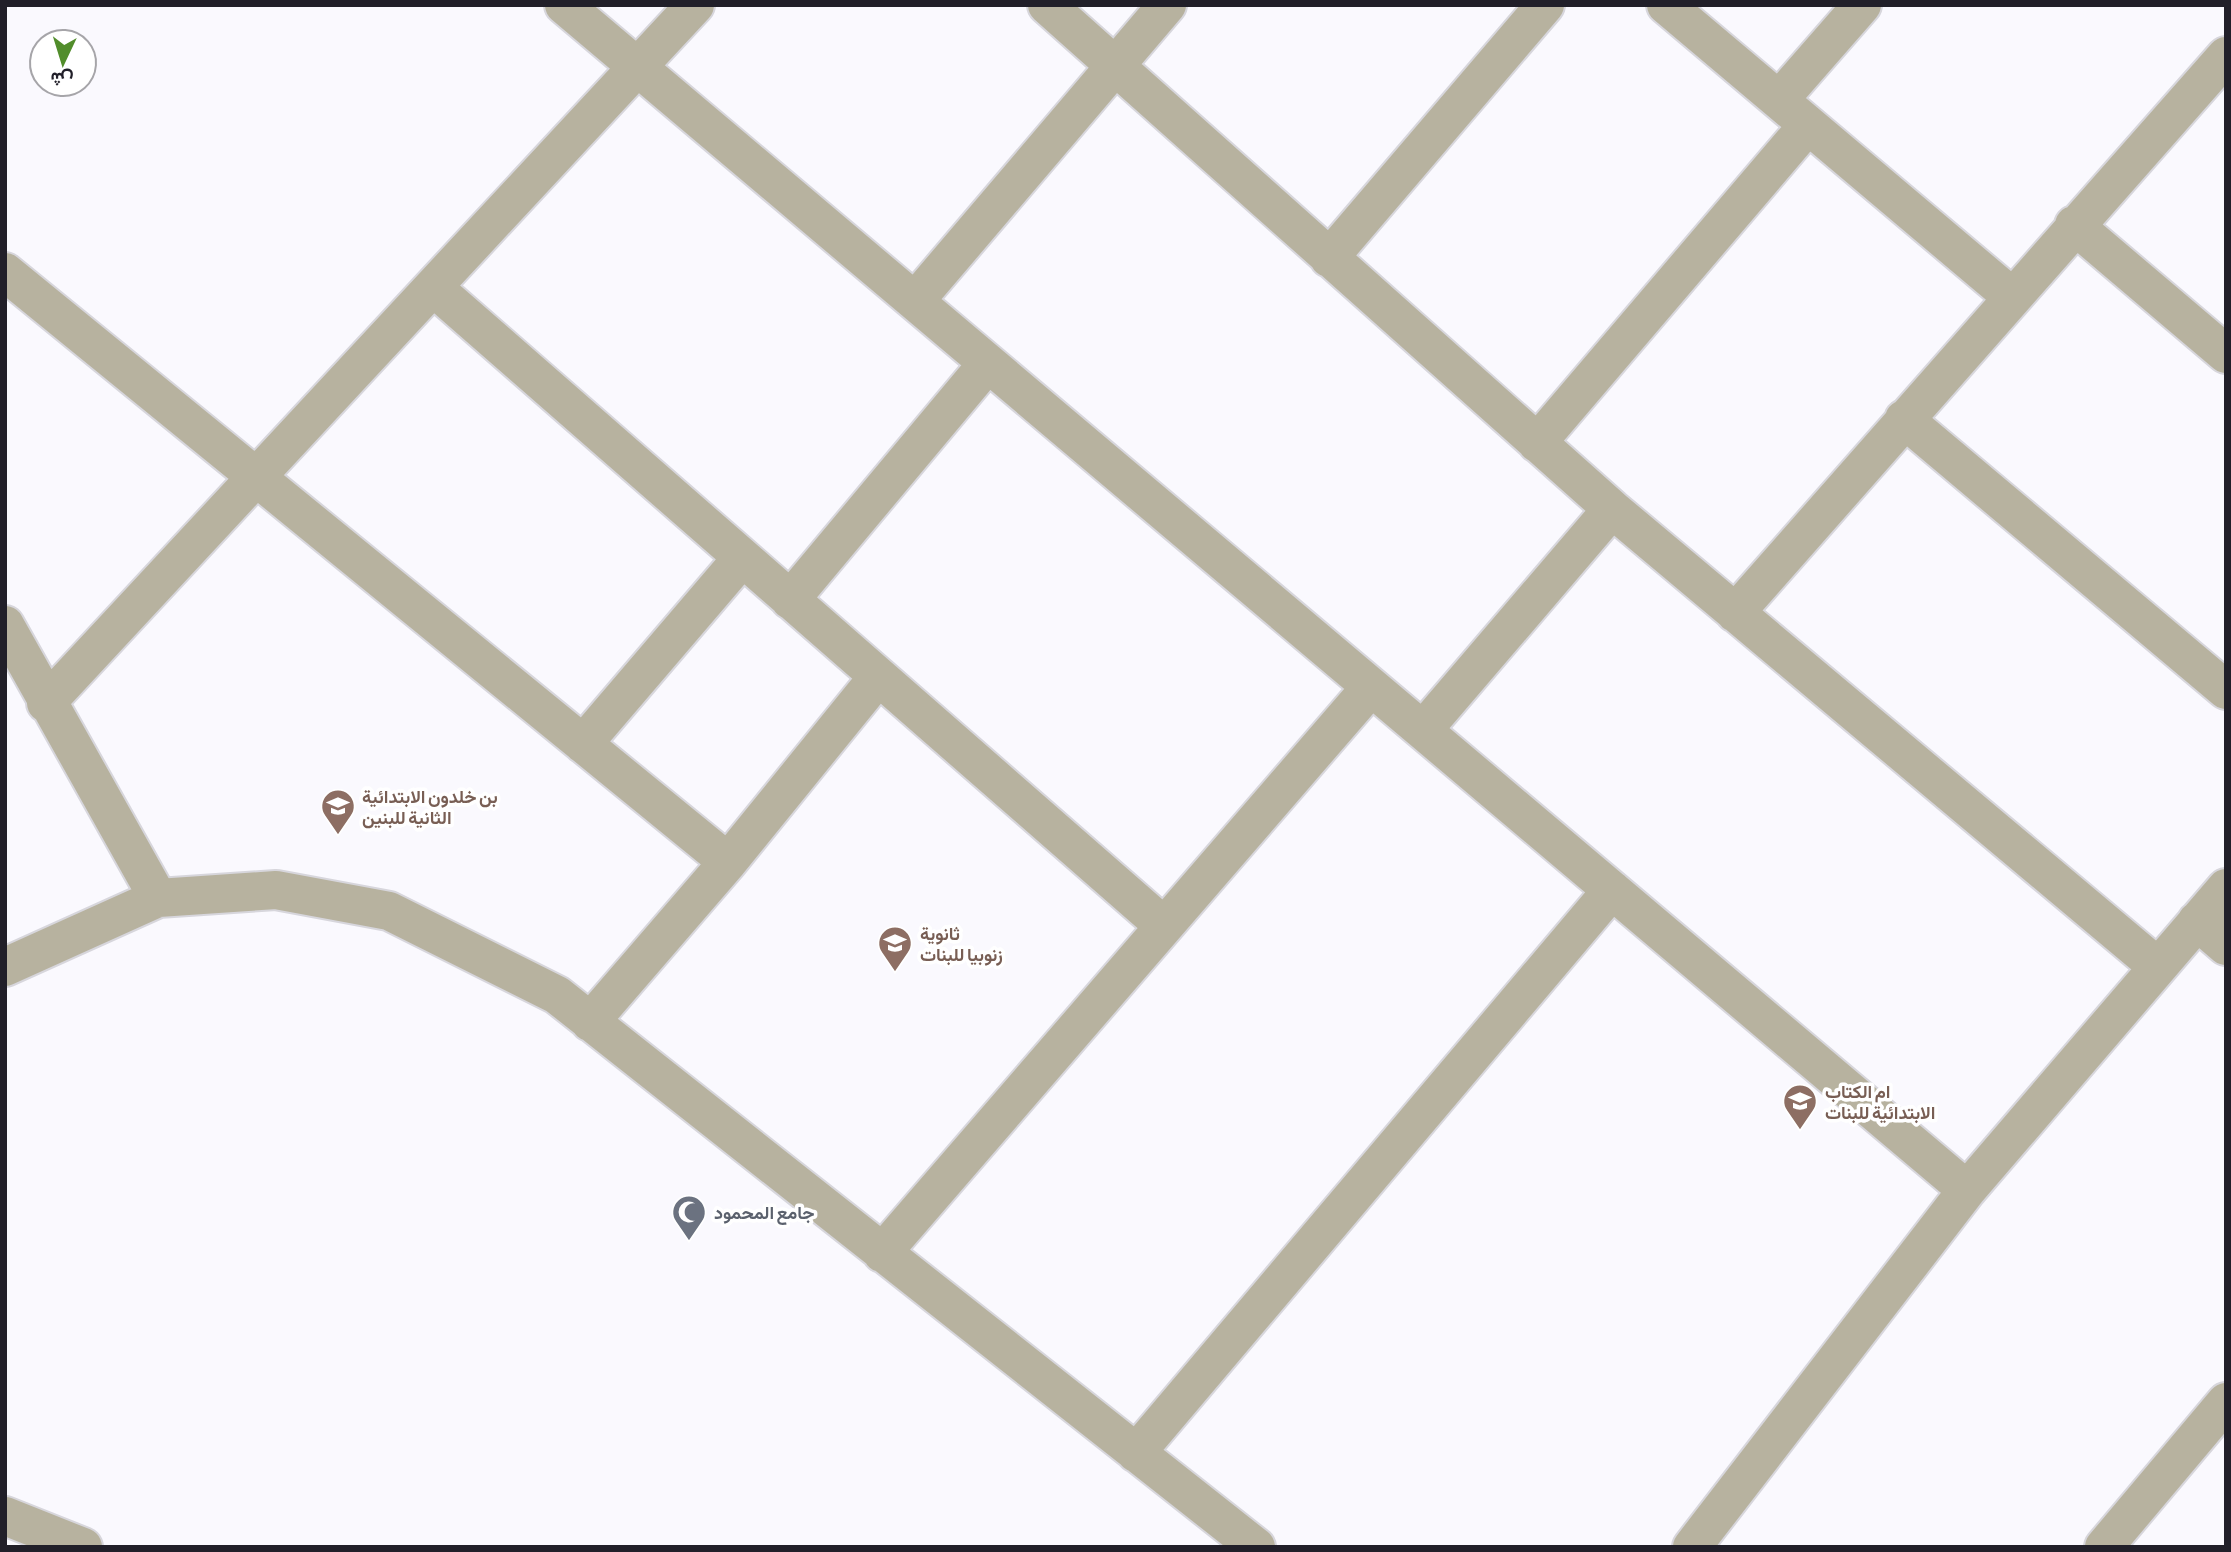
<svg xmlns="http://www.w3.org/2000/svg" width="2231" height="1552" font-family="'Asap Condensed',Vazirmatn,sans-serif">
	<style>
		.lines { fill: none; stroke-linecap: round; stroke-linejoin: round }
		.minor-casing { stroke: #d7d6dc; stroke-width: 42 }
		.minor { stroke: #b7b29f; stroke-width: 38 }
		.labels { text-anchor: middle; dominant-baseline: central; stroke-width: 7; stroke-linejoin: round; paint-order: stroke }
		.education-label { font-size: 18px; font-weight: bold; fill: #785e54; stroke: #fff; text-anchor: start }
		.worship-label { font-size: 18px; font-weight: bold; fill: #5b616d; stroke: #fff; text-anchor: start }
	</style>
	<rect width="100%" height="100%" fill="#faf9fe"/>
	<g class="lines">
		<g class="minor-casing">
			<path id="minor" d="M564,5L1967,1190
				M1047,5L1612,509L2158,967
				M1666,5L2011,296
				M1779,100L1862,5
				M2074,225L2226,354
				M1329,258L1545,5
				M5,272L728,862
				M433,287L1164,926
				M915,301L1167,5
				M1904,419L2226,690
				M1537,443L1808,125
				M790,600L988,363
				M1735,613L2226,56
				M5,625L158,898
				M46,703L695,5
				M1423,730L1612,509
				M583,744L742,558
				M2197,921L2226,946
				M5,967L158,898L276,890L389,911L557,995L1256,1547
				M590,1022L728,862L878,677
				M882,1253L1371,687
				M1136,1453L1612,890
				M5,1516L83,1547
				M1692,1547L1967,1190L2226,888
				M2104,1547L2226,1402"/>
		</g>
		<use href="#minor" class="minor"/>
	</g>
	<defs>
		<g id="school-pin" transform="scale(1.75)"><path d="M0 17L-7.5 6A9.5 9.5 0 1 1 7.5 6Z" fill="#8d6e63" stroke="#fff"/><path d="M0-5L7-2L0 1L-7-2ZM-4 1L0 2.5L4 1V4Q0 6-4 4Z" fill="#fff"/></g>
		<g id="mosque-pin" transform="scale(1.75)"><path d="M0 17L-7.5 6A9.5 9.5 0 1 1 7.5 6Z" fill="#6b7280" stroke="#fff"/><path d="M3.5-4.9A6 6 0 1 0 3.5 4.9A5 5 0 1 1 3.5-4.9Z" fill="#fff"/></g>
	</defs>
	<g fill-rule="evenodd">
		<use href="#school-pin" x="338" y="806"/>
		<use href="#school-pin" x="895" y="943"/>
		<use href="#school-pin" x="1800" y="1101"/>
		<use href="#mosque-pin" x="689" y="1212"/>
	</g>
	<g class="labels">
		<g class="education-label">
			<text x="362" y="796">بن خلدون الابتدائية<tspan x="362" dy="21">الثانية للبنين</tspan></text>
			<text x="920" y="933">ثانوية<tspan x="920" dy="21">زنوبيا للبنات</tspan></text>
			<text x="1825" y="1091">ام الكتاب<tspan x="1825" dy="21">الابتدائية للبنات</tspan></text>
		</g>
		<g class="worship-label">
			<text x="714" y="1212">جامع المحمود</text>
		</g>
	</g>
	<rect width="2231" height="1552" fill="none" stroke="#211f29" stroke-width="14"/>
	<g transform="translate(63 63) rotate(184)"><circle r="33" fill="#ffffff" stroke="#a6a5a9" stroke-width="2"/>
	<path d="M0-5L12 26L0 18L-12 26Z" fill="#518d2b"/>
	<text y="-10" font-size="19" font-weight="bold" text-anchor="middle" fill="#211f29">ش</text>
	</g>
</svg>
